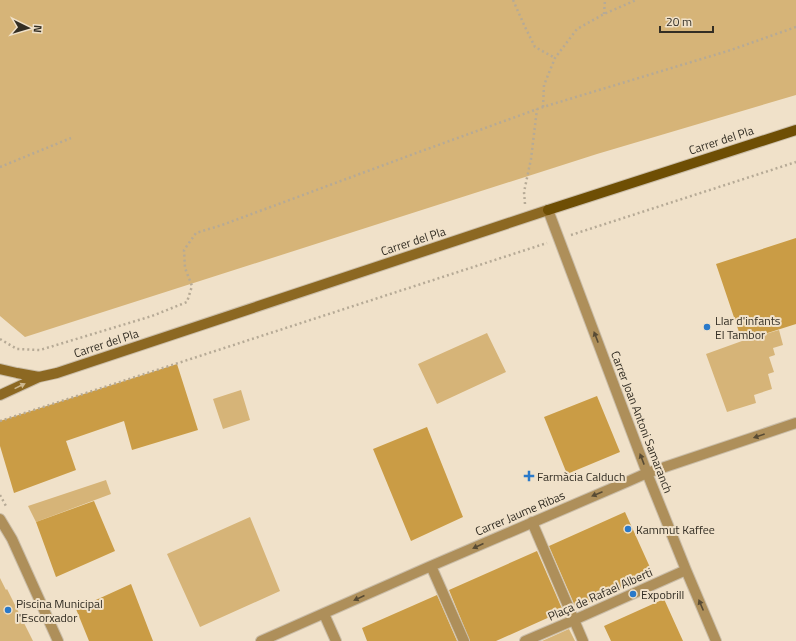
<svg xmlns="http://www.w3.org/2000/svg" width="796" height="641" font-family="'Titillium Web',sans-serif">
	<style>
		.green { fill: #d6b478 }
		.building { fill: #ca9c45 }
		.lines { fill: none; stroke-linecap: round; stroke-linejoin: round }
		.street-casing { stroke: #cabda8; stroke-width: 12 }
		.secondary-casing { stroke: #cabda8; stroke-width: 12 }
		.primary-casing { stroke: #cabda8; stroke-width: 12 }
		.path { stroke: #b6aa96; stroke-width: 2.5; stroke-dasharray: 2 3; stroke-linecap: butt }
		.street { stroke: #ae8f5a; stroke-width: 10 }
		.secondary { stroke: #8c6822; stroke-width: 10 }
		.primary { stroke: #6e4e04; stroke-width: 10 }
		.oneway { fill: #584b34 }
		.oneway2 { fill: #cdb78f }
		.poi-dot { fill: #2a79c9; stroke: #f0e1c9; stroke-width: 1.5 }
		.labels { text-anchor: middle; dominant-baseline: central; stroke-width: 4; stroke-linejoin: round; paint-order: stroke }
		.street-label { font-size: 12px; fill: #332e24; stroke: #f0e1c9 }
		.poi-label { font-size: 12px; fill: #332e24; stroke: #f0e1c9; text-anchor: start }
	</style>
	<rect width="100%" height="100%" fill="#f0e1c9"/>
	<path class="green" d="M0,0H796V95L597,154L25,337L0,316Z
		M779,330L783,345L773,348L775,355L769,357L774,372L768,374L772,389L754,395L756,403L727,412L706,354L742,341Z
		M487,333L506,372L437,404L418,364Z
		M241,390L250,420L223,429L213,399Z
		M106,480L111,494L36,522L28,506Z
		M250,517L280,591L200,627L167,554Z
		M0,578L6,590L7,589L33,641H0Z
		M569,629L575,641H542Z"/>
	<path class="building" d="M796,238V324L742,341L716,264Z
		M177,364L198,430L132,450L124,421L66,441L76,470L14,493L0,446V421Z
		M597,396L620,452L567,474L544,417Z
		M427,427L463,517L411,541L373,449Z
		M94,501L115,551L56,577L36,522Z
		M625,512L653,574L579,607L578,605L575,606L549,546Z
		M537,551L563,611L496,641H470L449,590Z
		M131,584L153,641H89L76,609Z
		M437,595L457,641H367L362,628Z
		M664,599L683,641H611L604,626Z"/>
	<g class="lines">
		<g class="street-casing">
			<path id="street" d="M548,210L647,473L686,570L716,641
				M0,519L12,539L58,641
				M532,522L583,641
				M431,566L464,641
				M324,614L336,641
				M261,641L431,566L629,481L647,473L796,423
				M525,641L574,620L686,570"/>
		</g>
		<g class="secondary-casing">
			<path id="secondary" d="M0,369L17,373L39,377
				M0,395L39,377L57,373L548,210"/>
		</g>
		<g class="primary-casing">
			<path id="primary" d="M548,210L796,130"/>
		</g>
		<path class="path" d="M513,0L525,27L535,47L555,58
			M604,14L605,0
			M543,107L544,85L555,58L577,29L604,14L636,0
			M0,167L71,138
			M525,204L524,192L531,159L537,109
			M571,235L796,162
			M0,339L17,349L40,350L152,316L187,302L192,286L185,268L184,250L196,233L222,225L419,152L543,107L731,50L796,27
			M0,421L547,243
			M0,495L6,506"/>
		<use href="#street" class="street"/>
		<use href="#secondary" class="secondary"/>
		<use href="#primary" class="primary"/>
	</g>
	<defs><path id="oneway-solid" d="M-6-.8H1V-3.2L6.5 0L1 3.2V.8H-6Z"/></defs>
	<g class="oneway">
		<use href="#oneway-solid" transform="translate(596 337) rotate(-111)"/>
		<use href="#oneway-solid" transform="translate(759 436) rotate(161)"/>
		<use href="#oneway-solid" transform="translate(642 459) rotate(-111)"/>
		<use href="#oneway-solid" transform="translate(597 494) rotate(157)"/>
		<use href="#oneway-solid" transform="translate(478 546) rotate(156)"/>
		<use href="#oneway-solid" transform="translate(359 598) rotate(156)"/>
		<use href="#oneway-solid" transform="translate(701 605) rotate(-113)"/>
	</g>
	<use class="oneway2" href="#oneway-solid" transform="translate(20 386) rotate(-26)"/>
	<g class="poi-dot">
		<circle cx="707" cy="327" r="4"/>
		<path d="M527 470h4v4h4v4h-4v4h-4v-4h-4v-4h4z"/>
		<circle cx="628" cy="529" r="4"/>
		<circle cx="633" cy="594" r="4"/>
		<circle cx="8" cy="610" r="4"/>
	</g>
	<g class="labels">
		<g class="street-label">
			<text transform="translate(721 140) rotate(-18)">Carrer del Pla</text>
			<text transform="translate(413 241) rotate(-18)">Carrer del Pla</text>
			<text transform="translate(106 343) rotate(-18)">Carrer del Pla</text>
			<text transform="translate(642 422) rotate(69)">Carrer Joan Antoni Samaranch</text>
			<text transform="translate(520 513) rotate(-23)">Carrer Jaume Ribas</text>
			<text transform="translate(600 594) rotate(-24)">Plaça de Rafael Alberti</text>
		</g>
		<g class="poi-label">
			<text x="715" y="320">Llar d'infants<tspan x="715" dy="14">El Tambor</tspan></text>
			<text x="537" y="476">Farmàcia Calduch</text>
			<text x="636" y="529">Kammut Kaffee</text>
			<text x="641" y="594">Expobrill</text>
			<text x="16" y="603">Piscina Municipal<tspan x="16" dy="14">l'Escorxador</tspan></text>
		</g>
	</g>
	<g transform="translate(28 28) rotate(95)" stroke="#f0e1c9" stroke-width="3" paint-order="stroke">
	<path d="M0-3L7 15L0 10L-7 15Z" fill="#332e24"/>
	<text y="-6" font-size="11" font-weight="bold" text-anchor="middle" fill="#332e24">N</text>
	</g>
	<path d="M660 26v6h53v-6" fill="none" stroke="#332e24" stroke-width="2"/>
	<text x="666" y="26" font-size="12" fill="#332e24" stroke="#f0e1c9" stroke-width="3" paint-order="stroke">20 m</text>
</svg>
